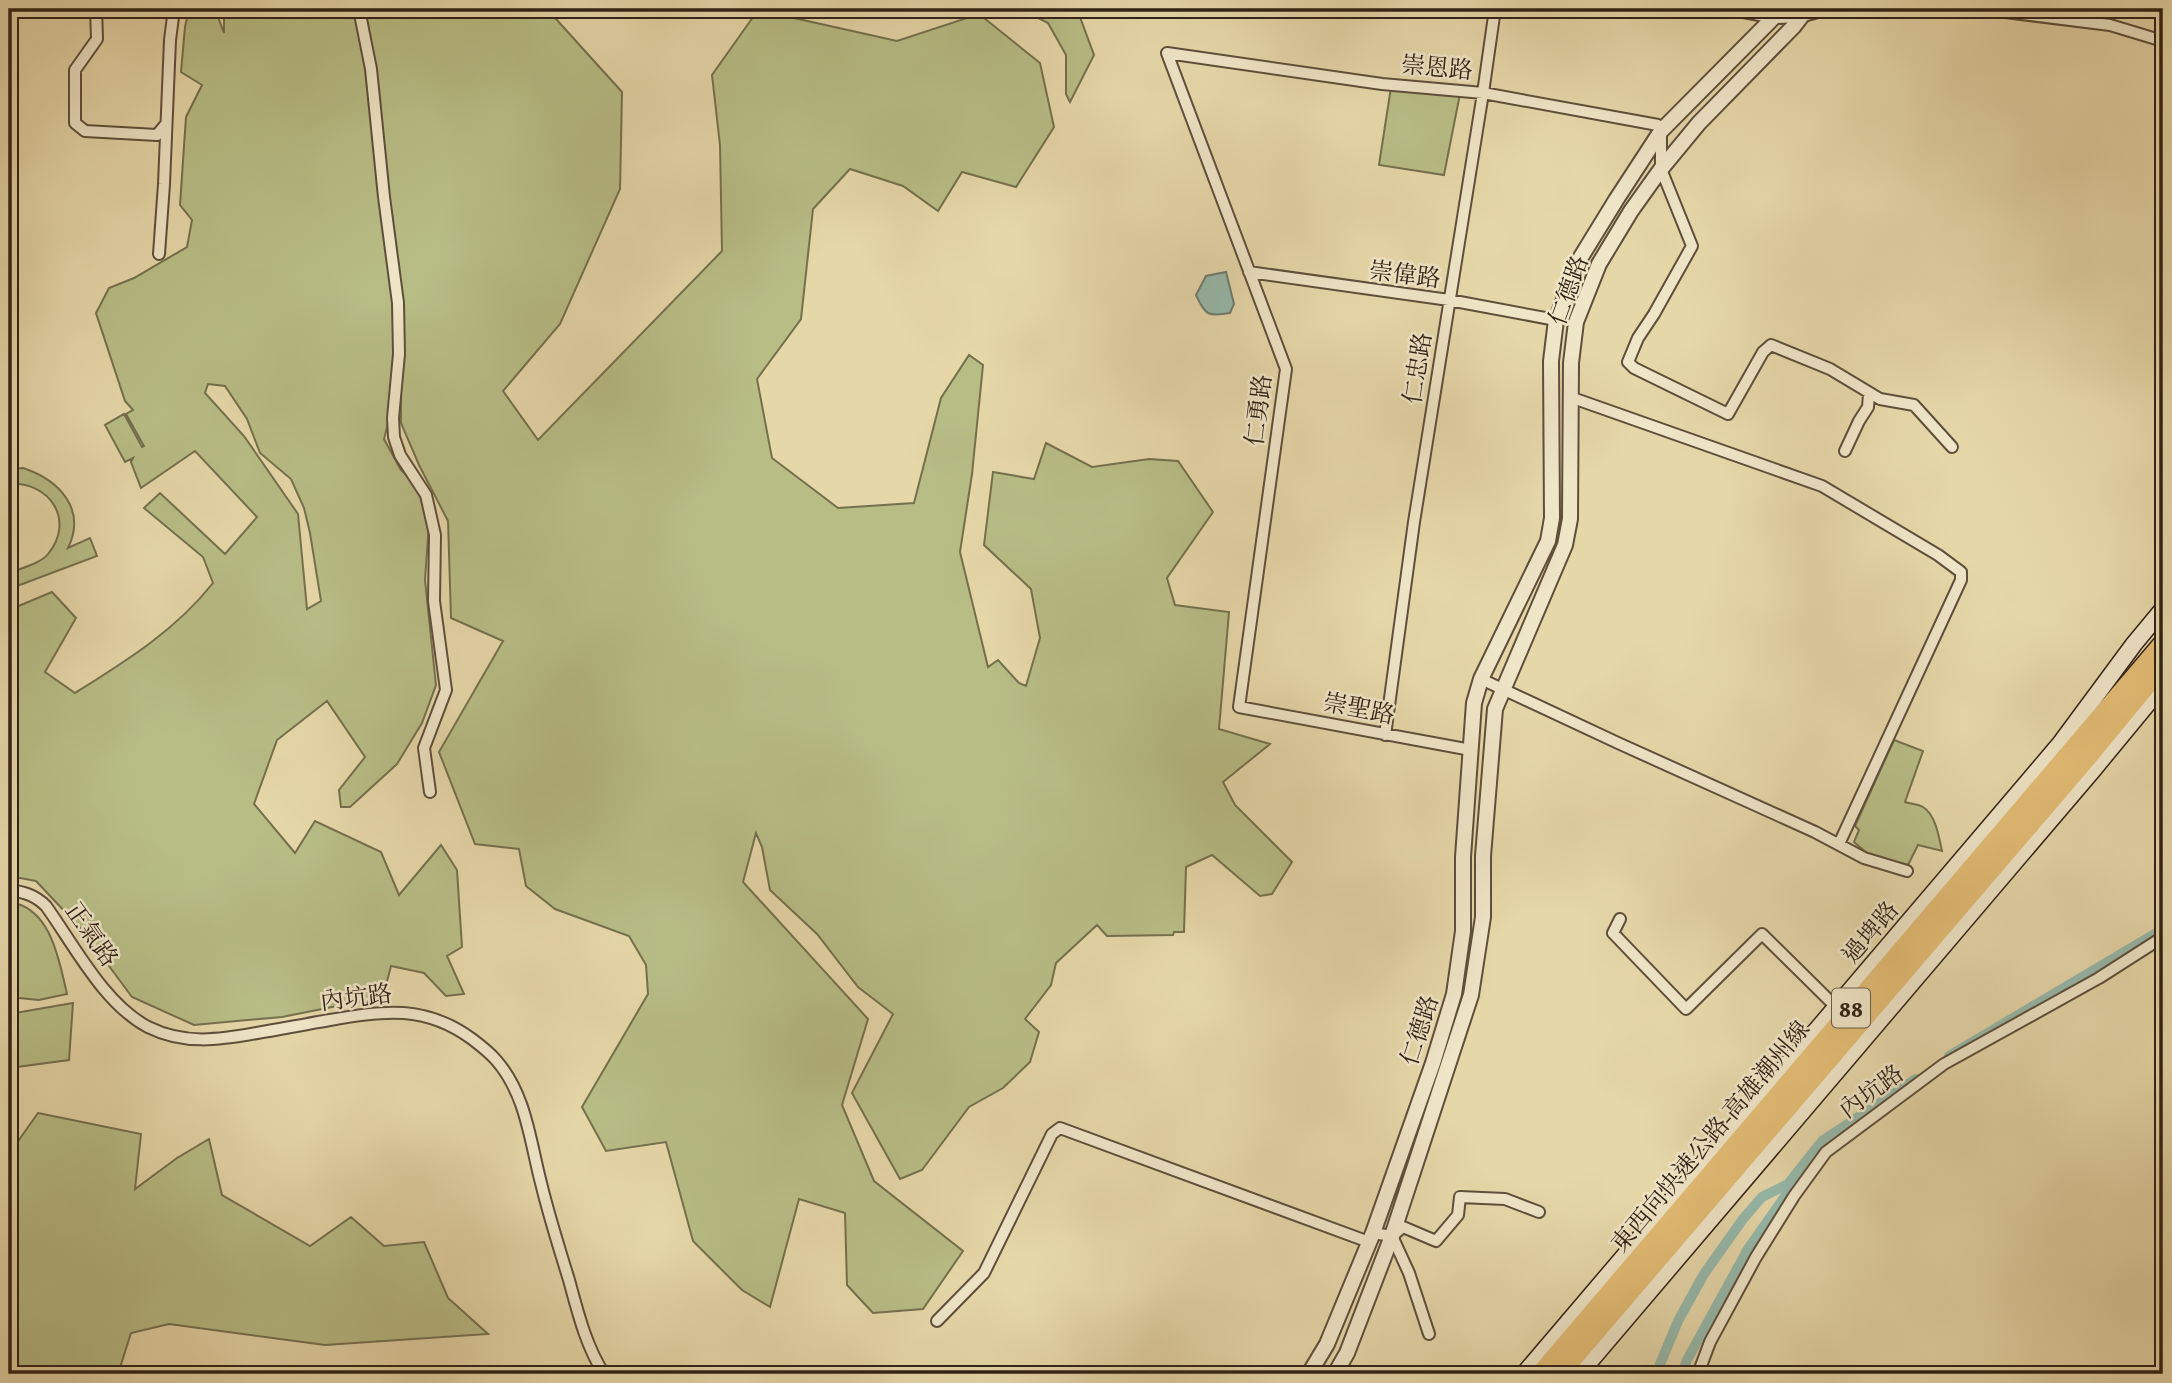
<svg xmlns="http://www.w3.org/2000/svg" width="2172" height="1383" font-family="'Gentium Book Plus','Noto Serif TC',serif">
	<style>
		.green { fill: #b8bd86; stroke: #74704e; stroke-width: 2; fill-rule: evenodd }
		.water { fill: #96b9ab; stroke: #6e7d6f; stroke-width: 2 }
		.lines { fill: none; stroke-linecap: round; stroke-linejoin: round }
		.canal { stroke: #96b9ab; stroke-width: 10 }
		.minor-casing { stroke: #5e4f3b; stroke-width: 14 }
		.tertiary-casing { stroke: #5e4f3b; stroke-width: 18 }
		.secondary-casing { stroke: #312216; stroke-width: 19 }
		.trunk-casing { stroke: #312216; stroke-width: 21 }
		.minor { stroke: #efe5c7; stroke-width: 10 }
		.tertiary { stroke: #efe5c7; stroke-width: 14 }
		.secondary { stroke: #efe5c7; stroke-width: 16 }
		.trunk { stroke: #e3bc74; stroke-width: 18 }
		.labels { text-anchor: middle; dominant-baseline: central; stroke-width: 5; stroke-linejoin: round; paint-order: stroke }
		.shield { fill: #efe5c7; stroke: #6a5c4b; stroke-width: 2 }
		.shield-label { font-size: 23px; font-weight: bold; fill: #312216 }
		.street-label { font-size: 24px; fill: #312216; stroke: #efe5c7 }
	</style>
	<rect width="100%" height="100%" fill="#e6d7a9"/>
	<filter id="stains"><feTurbulence type="fractalNoise" baseFrequency=".00286" numOctaves="4"/><feColorMatrix values="0 0 0 0 .2 0 0 0 0 .09 0 0 0 0 .02 0 0 0 .5 -.17"/></filter>
	<radialGradient id="worn" r=".72"><stop offset=".6" stop-color="#630" stop-opacity="0"/><stop offset="1" stop-color="#630" stop-opacity=".3"/></radialGradient>
	<path class="green" d="M189,9H215L224,33V9H547L622,92L620,189L560,324L503,391L538,440L722,251L720,145L712,75L758,10L897,41L979,14L1040,63L1054,127L1016,187L962,172L938,211L903,186L850,169L813,209L801,319L757,379L772,458L838,508L914,503L941,398L969,355L983,365L972,474L960,552L988,667L998,660L1019,683L1026,686L1040,638L1031,589L984,545L993,472L1034,479L1046,443L1092,467L1149,459L1178,461L1213,512L1167,578L1175,605L1229,612L1219,729L1270,744L1223,782L1235,805L1292,862L1272,894L1260,896L1212,855L1186,867L1184,932H1174L1173,935L1107,936L1097,925L1056,963L1051,985L1025,1019L1039,1032L1030,1062L1003,1088L969,1107L922,1170L900,1179L852,1093L893,1014L858,987L817,934L770,890L762,847L756,833L743,882L868,1019L842,1105L874,1181L963,1251L923,1309L873,1313L847,1285L845,1213L799,1199L770,1307L742,1290L693,1241L666,1142L606,1151L582,1107L648,994L646,965L629,936L555,909L526,886L519,849L475,844L439,752L503,641L451,618L448,521L419,465L401,423V371L384,439L401,470L424,490L429,523L425,580L436,685L422,723L397,764L350,807H341L339,790L365,757L327,701L277,740L254,804L295,853L315,821L381,852L399,895L441,845L457,870L462,947L447,956L464,994L446,996L424,973L391,966L383,997L282,1017L194,1025L132,997L83,931L36,881L9,876V610L52,592L76,618L45,672L75,693C126,661 175,631 213,583L203,557L144,508L160,493L225,554L257,517L195,451L141,488L131,462L133,458L125,462L105,425L124,414L142,447L144,446L126,414L133,410L125,401L96,313L109,288L134,278L187,247L192,220L180,205L186,117L202,85L181,72L185,27ZM208,384L225,386L247,419L260,453L291,479L304,508L310,533L321,601L307,609L298,514L244,436L205,393Z
		M1021,9H1077L1094,55L1070,102L1066,94V55L1048,23Z
		M1391,87L1460,94L1444,175L1379,165Z
		M23,468C59,480 87,509 68,548L90,538L97,556L9,589V573C21,568 40,564 48,554C76,520 49,481 9,484V469Z
		M1894,740L1923,751L1905,802C1910,804 1918,804 1923,807C1936,815 1939,838 1942,851L1918,845L1908,865L1869,855L1854,842L1859,830L1855,826Z
		M9,902C51,907 59,960 67,994L39,1000L9,997Z
		M73,1003L69,1060L9,1068V1014Z
		M38,1113L141,1134L135,1189L177,1158L209,1139L222,1195L310,1246L351,1217L384,1246L424,1242L448,1298L488,1334L325,1345L169,1324L131,1333L118,1374H9V1154Z"/>
	<path class="water" d="M1226,272L1234,304L1230,313C1208,317 1205,315 1196,295L1206,276Z"/>
	<g class="lines">
		<path class="canal" d="M1949,1056L2163,929
			M1656,1374L1678,1321L1704,1274L1743,1219L1762,1197L1788,1184
			M1682,1374L1687,1360L1748,1249L1786,1195L1788,1184L1822,1141L1916,1079"/>
		<g class="minor-casing">
			<path id="minor" d="M96,9L97,39L75,70V123L85,131L157,135L166,124
				M359,9L371,69L384,197L398,303L399,354L393,418L394,437L400,455L426,495L435,535L434,601L446,690L424,748L430,792
				M1728,9L1775,18L1800,17L1829,9
				M1981,9L2110,25L2163,41
				M159,254L164,184L170,40L174,9
				M1249,272L1449,300L1556,320
				M1570,397L1822,486L1938,555L1961,572V580L1839,844
				M1845,451L1859,421L1868,407L1869,394
				M1481,679L1618,743L1815,832L1864,858L1907,871
				M1385,735L1414,522L1483,93L1495,9
				M1471,750L1239,707L1286,369L1167,53L1382,84L1483,93L1658,125L1661,131V169L1692,246L1654,314L1638,338L1628,362L1634,368L1728,414L1763,352L1771,345L1830,369L1880,399L1914,405L1952,447
				M9,890C24,892 35,895 46,906C74,945 104,1004 148,1027C184,1045 219,1040 257,1033C281,1029 306,1024 330,1020C383,1010 426,1005 472,1039C480,1045 489,1052 496,1060C526,1094 530,1141 541,1183C549,1216 559,1248 569,1280C578,1313 586,1346 604,1374
				M1620,919L1613,933L1686,1009L1762,934L1836,1007
				M1373,1233L1392,1236L1409,1273L1429,1334
				M1392,1236L1403,1227L1436,1241L1458,1215L1460,1197L1505,1199L1539,1212
				M937,1321L984,1273L1052,1134L1060,1128L1369,1242
				M1698,1374L1710,1342L1756,1257L1794,1196L1826,1152L1944,1064L2099,978L2163,937"/>
		</g>
		<g class="tertiary-casing">
			<path id="tertiary" d="M1309,1374L1327,1344L1373,1233L1433,1063L1454,994L1463,931V857L1474,703L1481,679L1548,541L1552,518L1551,361L1556,320L1581,257L1616,200L1661,131L1782,9
				M1335,1374L1347,1353L1392,1236L1471,995L1483,917V856L1495,709L1565,545L1570,519L1571,363L1576,322L1599,264L1631,211L1661,169L1699,123L1794,26L1807,9"/>
		</g>
		<g class="secondary-casing">
			<path id="secondary" d="M1524,1374L2060,744L2134,644L2163,609
				M1579,1374L2092,771L2163,685"/>
		</g>
		<g class="trunk-casing">
			<path id="trunk" d="M1540,1374L2163,643
				M1560,1374L2083,763L2163,666"/>
		</g>
		<use href="#minor" class="minor"/>
		<use href="#tertiary" class="tertiary"/>
		<use href="#secondary" class="secondary"/>
		<use href="#trunk" class="trunk"/>
	</g>
	<g class="labels">
		<rect class="shield" x="1832" y="988.5" width="38" height="39" rx="5"/>
		<g class="shield-label">
			<text x="1851" y="1008">88</text>
		</g>
		<g class="street-label">
			<text transform="translate(1437 67) rotate(5)">崇恩路</text>
			<text transform="translate(1405 274) rotate(7)">崇偉路</text>
			<text transform="translate(1568 290) rotate(-70)">仁德路</text>
			<text transform="translate(1417 368) rotate(-81)">仁忠路</text>
			<text transform="translate(1258 410) rotate(-83)">仁勇路</text>
			<text transform="translate(1359 708) rotate(11)">崇聖路</text>
			<text transform="translate(1870 932) rotate(-50)">過埤路</text>
			<text transform="translate(92 934) rotate(55)">正氣路</text>
			<text transform="translate(356 997) rotate(-7)">內坑路</text>
			<text transform="translate(1419 1030) rotate(-72)">仁德路</text>
			<text transform="translate(1871 1091) rotate(-36)">內坑路</text>
			<text transform="translate(1710 1136) rotate(-50)">東西向快速公路 高雄潮州線</text>
		</g>
	</g>
	<rect width="2172" height="1383" fill="none" stroke="#e6d7a9" stroke-width="35"/>
	<rect x="10" y="10" width="2151" height="1362" fill="none" stroke="#312216" stroke-width="3.5"/>
	<rect x="18" y="18" width="2137" height="1348" fill="none" stroke="#312216" stroke-width="2"/>
	<rect width="100%" height="100%" filter="url(#stains)"/>
	<rect width="100%" height="100%" fill="url(#worn)"/>
</svg>
